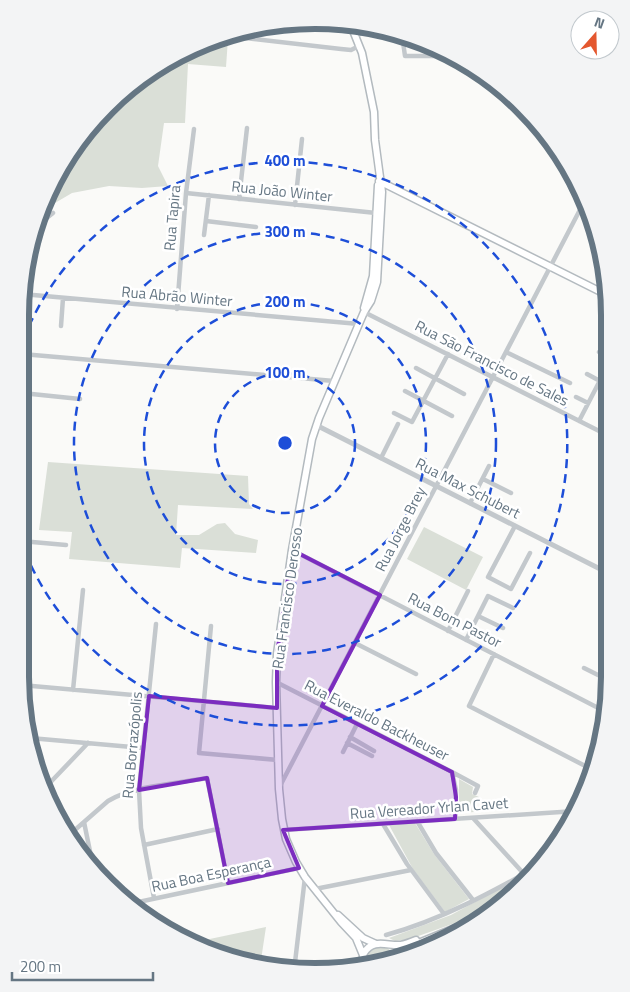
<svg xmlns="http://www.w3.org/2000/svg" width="630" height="992" font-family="'Titillium Web',sans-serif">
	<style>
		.green { fill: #dadfd7 }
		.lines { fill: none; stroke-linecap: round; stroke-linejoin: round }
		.secondary-casing { stroke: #b3babf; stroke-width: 9 }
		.minor { stroke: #c3c8cc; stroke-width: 4.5 }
		.tertiary { stroke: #c3c8cc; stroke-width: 5 }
		.secondary { stroke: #fff; stroke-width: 6 }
		.marked { fill: #7b2cbf; fill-opacity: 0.2; stroke: #7b2cbf; stroke-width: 4; stroke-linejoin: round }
		.ring { fill: none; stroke: #1d4ed8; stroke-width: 2.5; stroke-dasharray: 9 6 }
		.labels { text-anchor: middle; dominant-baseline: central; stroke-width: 5; stroke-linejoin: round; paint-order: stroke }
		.street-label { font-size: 15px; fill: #657683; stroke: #fff }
		.rim { fill: none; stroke: #657683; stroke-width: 6 }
		.centre { fill: #1d4ed8; stroke: #fff; stroke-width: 2.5 }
		.ring-label { font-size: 15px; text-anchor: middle; font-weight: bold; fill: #1d4ed8; stroke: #fff; stroke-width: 5; stroke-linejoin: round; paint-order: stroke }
	</style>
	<rect width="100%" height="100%" fill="#fafaf8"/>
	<path class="green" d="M228,39L226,67L188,64L185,123H164L158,166L168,186L142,188L109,186L72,193L55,203L42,204L81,135H91L97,128L99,119L168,59Z
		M48,462L248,476L249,504L253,509L178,505L176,535H199L217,524L225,523L235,534L258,540L256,553L182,548L180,568L69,559L72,532L39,530Z
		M424,527L483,557L466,590L407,559Z
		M459,779L473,787L472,794L479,797L474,812L459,813Z
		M415,823L434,854L469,899L445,912L413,869L389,825Z
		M536,869L498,905L472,917L410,939L395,941L389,938L451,915Z
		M266,927L261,960L233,955L232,959L220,956L207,949L205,940Z
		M375,946C384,947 391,946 392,956L389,962L366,964V955Z"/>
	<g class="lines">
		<g class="secondary-casing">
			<path id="secondary" d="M352,28L362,53L374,112L375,140L382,192L377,282L371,301L364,312L319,418L312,439L292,550L277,654L276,682L279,789L282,819L286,839L296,862L305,877L341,922L356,938L363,955
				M379,181L609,296
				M364,308L373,276L378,185
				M338,915L363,938L376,944
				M394,959L404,949L487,915
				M363,965C362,960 362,958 364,953C373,938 387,946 401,945C406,944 411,942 416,940"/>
		</g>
		<path class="minor" d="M402,35L405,56H443
			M355,36L372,29
			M236,37L341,49L351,50L359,46
			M186,193L376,213
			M239,199L247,128
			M295,205L302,139
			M206,221L256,227
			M37,222L43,221L53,213
			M204,235L209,195
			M22,294L359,324
			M177,309L186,193L194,129
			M364,312L609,436
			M61,326L63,298
			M506,352L570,383
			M599,352L609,357
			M22,354L334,381
			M416,368L464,394
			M587,374L600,381
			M405,391L452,416
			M22,393L80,399
			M576,397L588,403
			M394,413L412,422L448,354
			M579,421L609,363
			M25,431V407
			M381,458L398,424
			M21,474H25
			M483,479L511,493
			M470,503L489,466
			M515,526L488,577L511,589L530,553
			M21,541L66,545
			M292,550L608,713
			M478,616L503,628
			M211,626L199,753L278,760
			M448,631L468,591
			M605,636L608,637
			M466,640L488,596L513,608
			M355,643L416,674
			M494,654L469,706L593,770
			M584,668L608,680
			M276,682L452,772L456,790L455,819
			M21,685L277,708
			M73,690L83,590
			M350,737L374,751
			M30,738L143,748
			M347,743L372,756
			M343,752L357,724
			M452,772L478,786L475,793
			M279,788L584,202
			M44,789L88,743
			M473,818L524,874
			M417,821L436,853L473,900
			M84,822L93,866
			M383,824L407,864L444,914
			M284,830L576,811
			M68,836L108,801C132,786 179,783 207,778L228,883
			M144,845L218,829
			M315,889L411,870
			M154,898L141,828L139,790L156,624
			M129,904L299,868
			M386,935C441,920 492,892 542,864
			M294,971L305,877"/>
		<path class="tertiary" d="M316,425L608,573"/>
		<use href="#secondary" class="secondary"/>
	</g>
	<path class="marked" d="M292,550L380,595L322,706L452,772L456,797L455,819L283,830L299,868L228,883L207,778L139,790L149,696L277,708V654Z"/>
	<g class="ring">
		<circle cx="285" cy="443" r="70"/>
		<circle cx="285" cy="443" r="141"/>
		<circle cx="285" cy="443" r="211"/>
		<path d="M23 340A282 282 0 1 1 21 542"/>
	</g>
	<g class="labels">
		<g class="street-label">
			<text transform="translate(282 191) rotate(6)">Rua João Winter</text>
			<text transform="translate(172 218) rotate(-85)">Rua Tapira</text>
			<text transform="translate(177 296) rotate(5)">Rua Abrão Winter</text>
			<text transform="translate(492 363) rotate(27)">Rua São Francisco de Sales</text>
			<text transform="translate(468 488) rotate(27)">Rua Max Schubert</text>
			<text transform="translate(400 529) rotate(-63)">Rua Jorge Brey</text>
			<text transform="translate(287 598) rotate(-82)">Rua Francisco Derosso</text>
			<text transform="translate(455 620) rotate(27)">Rua Bom Pastor</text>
			<text transform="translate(377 720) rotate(27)">Rua Everaldo Backheuser</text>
			<text transform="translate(132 745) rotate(-85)">Rua Borrazópolis</text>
			<text transform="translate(429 808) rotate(-4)">Rua Vereador Yrlan Cavet</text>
			<text transform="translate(211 874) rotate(-12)">Rua Boa Esperança</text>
		</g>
	</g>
	<path d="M0 0H630V992H0ZM315 29H315A286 286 0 0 1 601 315V677A286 286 0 0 1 315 963H315A286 286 0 0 1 29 677V315A286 286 0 0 1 315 29Z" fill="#f3f4f5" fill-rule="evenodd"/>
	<path class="rim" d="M315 29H315A286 286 0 0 1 601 315V677A286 286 0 0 1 315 963H315A286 286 0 0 1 29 677V315A286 286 0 0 1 315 29Z"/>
	<circle cx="285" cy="443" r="8" class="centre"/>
	<g class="ring-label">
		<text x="285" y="166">400 m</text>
		<text x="285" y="237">300 m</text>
		<text x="285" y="307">200 m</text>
		<text x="285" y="378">100 m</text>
	</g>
	<g transform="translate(595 35) rotate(20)"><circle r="24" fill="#ffffff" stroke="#c1c8cd"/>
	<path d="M0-4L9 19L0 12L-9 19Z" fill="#e4572e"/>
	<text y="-8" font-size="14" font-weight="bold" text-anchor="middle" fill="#657683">N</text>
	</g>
	<path d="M12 972v8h141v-8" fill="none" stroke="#657683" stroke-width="2.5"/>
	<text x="20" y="972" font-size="15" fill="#657683" stroke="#ffffff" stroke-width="4" paint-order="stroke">200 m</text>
</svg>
